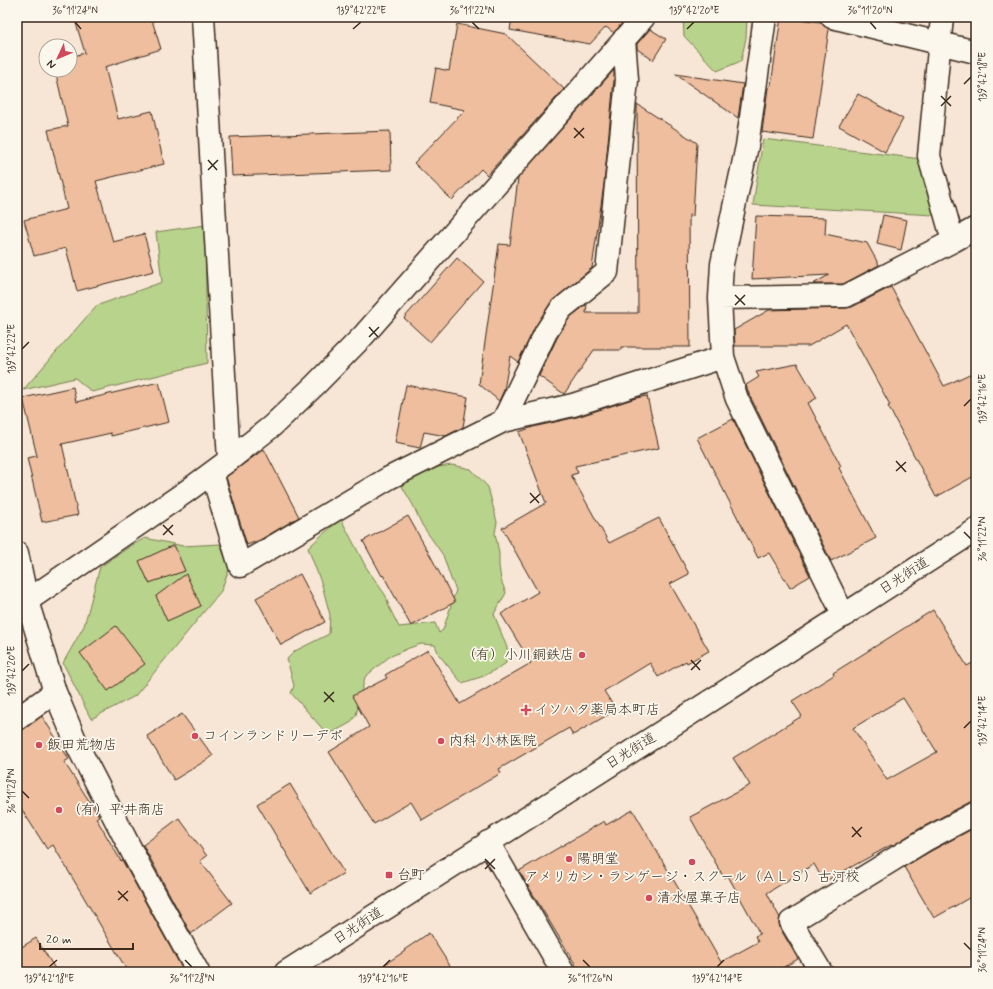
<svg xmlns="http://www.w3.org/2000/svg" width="993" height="989" font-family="Mynerve,'Klee One',sans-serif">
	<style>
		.green { fill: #b8d38b; stroke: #7a7e54 }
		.building { fill: #eebe9e; stroke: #3b2a1e; fill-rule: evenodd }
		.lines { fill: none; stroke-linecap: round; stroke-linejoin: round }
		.minor-casing { stroke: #3b2a1e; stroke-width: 25 }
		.major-casing { stroke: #3b2a1e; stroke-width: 25 }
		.minor { stroke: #fbf7ec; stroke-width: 22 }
		.major { stroke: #fbf7ec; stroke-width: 22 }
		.ticks { fill: none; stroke: #3b2a1e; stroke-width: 1.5 }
		.poi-dot { fill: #d1495b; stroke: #fbf7ec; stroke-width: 1.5 }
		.labels { text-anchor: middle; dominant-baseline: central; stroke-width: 3.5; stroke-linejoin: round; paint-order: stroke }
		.street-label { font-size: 14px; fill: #3b2a1e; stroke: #fbf7ec }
		.poi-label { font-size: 14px; fill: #3b2a1e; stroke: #fbf7ec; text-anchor: start }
		.neatline { fill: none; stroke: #3b2a1e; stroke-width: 1.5 }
		.ticks-label { font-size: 10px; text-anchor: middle; fill: #3b2a1e }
	</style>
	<rect width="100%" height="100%" fill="#f7e6d5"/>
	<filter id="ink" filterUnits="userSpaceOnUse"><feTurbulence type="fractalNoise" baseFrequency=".025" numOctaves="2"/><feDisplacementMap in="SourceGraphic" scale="8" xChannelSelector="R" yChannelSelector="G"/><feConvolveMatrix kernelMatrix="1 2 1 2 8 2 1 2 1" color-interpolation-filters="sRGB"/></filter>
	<g filter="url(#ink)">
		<path class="green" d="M683,17H747L746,38L741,61L717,71L684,36Z
			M763,139L921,159L934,215L753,205Z
			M205,225L207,363L92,392L75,378L23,390L96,306L162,282L156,232Z
			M452,465L471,469L488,487L497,522L495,533L499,553V566L501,580L506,593L494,614L509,653L505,664L484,676L462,683L439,655L435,645L421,644L409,648L389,657L365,677L356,715L350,723L328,735L291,693L294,686L287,659L295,651L329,634L330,615L322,585L308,548L323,534L341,519L366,567L386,596L389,607L399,627L435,623L439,633L443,630L456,590L451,579L443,555L422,525L413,505L400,483L438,467Z
			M145,538L183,546L220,544L229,569L221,591L135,696L91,719L63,663L84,626L100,567L129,547Z"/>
		<path class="building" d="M74,17H151L161,49L105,67L118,119L152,111L164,164L96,181L113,242L144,234L154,271L77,291L66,248L34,256L24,220L67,209L48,130L68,126L55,70H70V57L85,53Z
			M512,17H627L614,33L606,27L590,44L510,30Z
			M781,17L821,22L824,26L829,29L813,139L762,132L768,88H769L770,85H771Z
			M457,24L506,34L564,89L487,175L481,169L452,200L414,163L465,110L430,103L436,68L449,71Z
			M650,29L666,39L653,60L637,49V44Z
			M614,70V80L604,184L592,268L551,302L535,327L518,362L510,356L504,390L499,401L479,384L499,244L510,245L518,178L582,106L583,107L589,98Z
			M675,74L743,84L738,118Z
			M858,94L903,119L885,152L839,126Z
			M637,104L697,143L693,216L689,215L690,347H621V350H594L564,394L539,376L557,338L570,317L587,304L586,313H638Z
			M390,131L391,170L232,176L230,137Z
			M883,215L907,220L901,250L877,244Z
			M756,216L826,218L825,234L867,243L879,265L843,284H813L829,275L752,279Z
			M457,258L483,281L430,342L404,318Z
			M891,287L944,386L976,371V475L936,497L888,406L890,405L846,324L809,346H735L734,330L769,310L847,308L852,307Z
			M797,364L817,398L808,403L841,466L839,468L876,538L831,561L749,394L746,385L759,377L756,372Z
			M159,382L169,422L111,436V433L62,444L78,515L42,522L27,458L37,456L23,398L73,387L76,402Z
			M406,385L468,397L463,427L446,436L424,432L420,448L395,443Z
			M647,396L659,448L575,466L578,473L571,475L609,543L659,518L689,574L670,584L709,651L687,663L686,661L658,677L650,663L604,691L616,710L573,735L569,728L499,769L501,773L422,820L411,802L374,824L329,752L369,727L352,696L387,678L385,675L428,650L460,704L531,663L501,614L538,592L502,528L546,503L519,432L533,427L577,417L636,398Z
			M733,419L810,576L790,588L769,553L758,558L697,438Z
			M264,449L299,517L260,540L247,545L226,477L260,452Z
			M408,516L430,555L455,602L411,626L383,575L382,576L363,541Z
			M174,545L185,571L149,583L139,561Z
			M186,574L201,606L167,621L156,596Z
			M300,574L325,622L281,645L256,598Z
			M933,610L967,666L976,661V801L970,802L919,829L892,846L891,845L824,882L814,864L767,893L780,918L779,923L780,928L798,959L775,972H580L519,871L604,821L606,825L633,810L721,962L758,942L755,936L760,934L728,876L724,878L690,817L750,785L733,758L802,716L792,701L834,675L833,673ZM903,698L937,752L887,780L853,728Z
			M116,626L145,664L108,691L80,653Z
			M182,714L213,756L174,780L147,736Z
			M42,716L69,759L64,762L99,816L96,818L121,861L122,860L184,972H128L53,845L47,849L17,802V731L24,729Z
			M290,784L344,873L310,893L257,804Z
			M179,818L207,856L200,861L232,903L191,934L143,845Z
			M976,827V894L934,918L904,867L931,851Z
			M429,933L454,972H373L405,951L404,950Z
			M36,938L57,972H17V950Z"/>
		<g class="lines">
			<g class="minor-casing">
				<path id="minor" d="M203,17L229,460
					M765,17L747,146L722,264L720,298L723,357L737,399L844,616
					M832,17L976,52
					M942,17L929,156L953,241
					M720,298L846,296L953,241L976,228
					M503,421L546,332L561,309L607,272L627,80L624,39
					M212,473L240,566L389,478L503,421L573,405L723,357
					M17,553L27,601L55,692L78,747L140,867L198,972
					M17,606L27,601L187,491L229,460L272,426L315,385L363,336L644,17
					M17,719L55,692
					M488,842L563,972
					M821,972L791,922L925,840L976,813"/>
			</g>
			<g class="major-casing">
				<path id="major" d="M286,972C516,824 747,679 976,530"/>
			</g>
			<use href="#minor" class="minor"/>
			<use href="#major" class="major"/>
		</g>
	</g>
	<path class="ticks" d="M75,22L81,29M472,22L479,29M870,22L876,29M353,29L361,22M687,29L694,22M964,84L971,77M941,96L951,106M941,106L951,96M574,128L584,138M574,138L584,128M208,160L217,170M208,170L218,160M735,295L745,305M735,305L745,295M369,327L378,337M369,337L379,327M22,349L29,342M964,406L971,399M896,461L906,472M896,471L906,462M530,493L539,503M530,503L540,494M163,525L173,535M964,532L971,539M163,535L173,525M691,660L700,670M691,670L701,660M22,671L29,664M324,692L334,702M324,702L334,692M964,728L971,721M22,791L29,798M852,827L861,837M852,837L862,827M485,859L495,869M485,869L495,859M118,891L128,901M118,900L128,891M964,943L971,950M185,960L192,967M583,960L590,967M49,967L57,960M383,967L390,960M717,967L724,960"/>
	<g class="poi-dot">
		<circle cx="582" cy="655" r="4"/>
		<path d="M524 704h4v4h4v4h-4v4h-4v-4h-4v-4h4z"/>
		<circle cx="195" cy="736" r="4"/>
		<circle cx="441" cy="741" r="4"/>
		<circle cx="39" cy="745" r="4"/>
		<circle cx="59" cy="810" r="4"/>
		<circle cx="569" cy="859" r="4"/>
		<circle cx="692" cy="862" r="4"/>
		<rect x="385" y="871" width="8" height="8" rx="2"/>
		<circle cx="649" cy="898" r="4"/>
	</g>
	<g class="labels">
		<g class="street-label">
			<text transform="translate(904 576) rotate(-33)">日光街道</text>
			<text transform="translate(631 751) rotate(-32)">日光街道</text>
			<text transform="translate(358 926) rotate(-33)">日光街道</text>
		</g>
		<g class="poi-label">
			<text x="574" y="655" text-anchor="end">（有）小川銅鉄店</text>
			<text x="534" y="710">イソハタ薬局本町店</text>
			<text x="203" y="736">コインランドリーデポ</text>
			<text x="449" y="741">内科 小林医院</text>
			<text x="47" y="745">飯田荒物店</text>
			<text x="67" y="810">（有）平井商店</text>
			<text x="577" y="859">陽明堂</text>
			<text x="397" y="875">台町</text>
			<text x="692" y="877" text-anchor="middle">アメリカン・ランゲージ・スクール（ＡＬＳ）古河校</text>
			<text x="657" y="898">清水屋菓子店</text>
		</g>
	</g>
	<rect width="993" height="989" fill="none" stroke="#fbf7ec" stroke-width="44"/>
	<g transform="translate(58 58) rotate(226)"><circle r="19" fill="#fbf7ec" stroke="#aea59a"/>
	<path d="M0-3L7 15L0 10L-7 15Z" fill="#d1495b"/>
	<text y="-6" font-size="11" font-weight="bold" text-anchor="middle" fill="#3b2a1e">N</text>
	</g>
	<path d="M40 943v6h93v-6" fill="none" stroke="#3b2a1e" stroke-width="2"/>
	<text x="46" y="943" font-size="12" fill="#3b2a1e" stroke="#fbf7ec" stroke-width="3" paint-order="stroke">20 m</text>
	<rect x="22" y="22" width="949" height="945" class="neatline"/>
	<g class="ticks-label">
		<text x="75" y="14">36°11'24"N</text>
		<text x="361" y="14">139°42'22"E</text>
		<text x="472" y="14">36°11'22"N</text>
		<text x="694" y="14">139°42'20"E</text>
		<text x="870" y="14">36°11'20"N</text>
		<text transform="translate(982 77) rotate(-90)" y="4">139°42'18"E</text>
		<text transform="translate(11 349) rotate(-90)" y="4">139°42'22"E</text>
		<text transform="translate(982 399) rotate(-90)" y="4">139°42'16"E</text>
		<text transform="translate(982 539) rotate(-90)" y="4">36°11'22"N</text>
		<text transform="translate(11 671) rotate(-90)" y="4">139°42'20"E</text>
		<text transform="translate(982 721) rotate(-90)" y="4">139°42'14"E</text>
		<text transform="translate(11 791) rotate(-90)" y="4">36°11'28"N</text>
		<text transform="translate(982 950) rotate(-90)" y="4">36°11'24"N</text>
		<text x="49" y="982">139°42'18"E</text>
		<text x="192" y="982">36°11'28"N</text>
		<text x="383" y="982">139°42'16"E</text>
		<text x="590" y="982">36°11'26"N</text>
		<text x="717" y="982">139°42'14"E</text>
	</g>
</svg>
